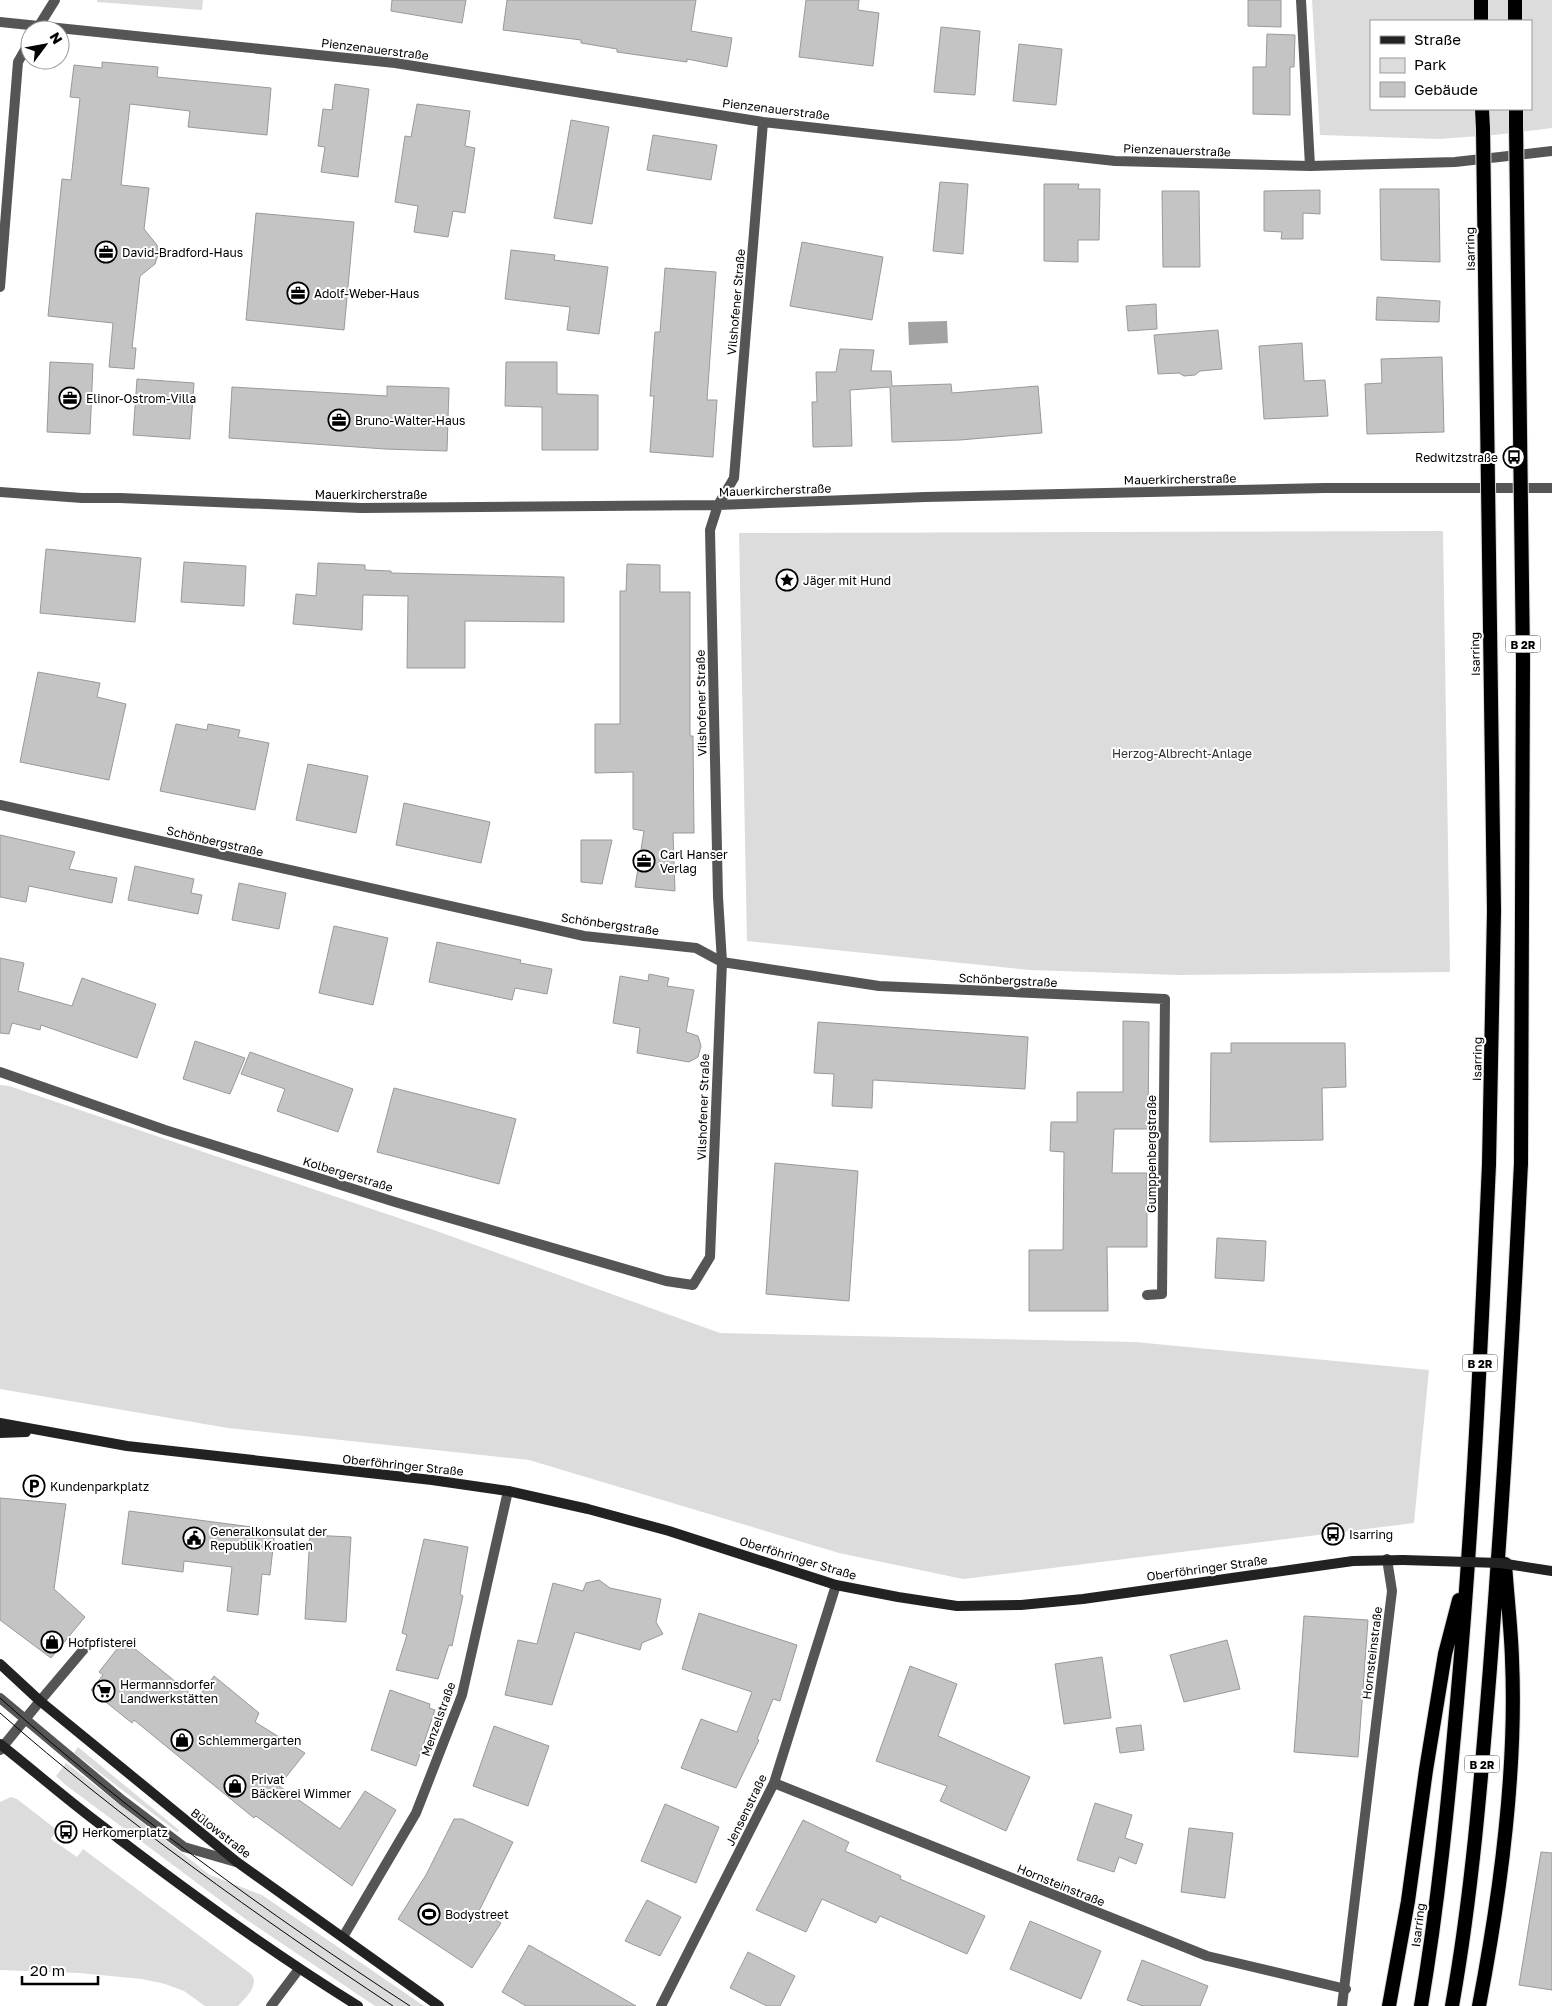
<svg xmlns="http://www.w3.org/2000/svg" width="1552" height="2006" font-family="'Golos Text',sans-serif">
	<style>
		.green { fill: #dcdcdc; fill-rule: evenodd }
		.water { fill: #a3a3a3 }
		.building { fill: #c4c4c4; stroke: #999 }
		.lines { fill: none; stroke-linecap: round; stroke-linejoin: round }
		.trunk-casing { stroke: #dbdbdb; stroke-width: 16 }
		.service { stroke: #555; stroke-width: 10 }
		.minor { stroke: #555; stroke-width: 10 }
		.tertiary { stroke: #555; stroke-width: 10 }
		.secondary { stroke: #222; stroke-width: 10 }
		.trunk { stroke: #000; stroke-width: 14 }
		.tram { stroke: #000; stroke-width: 1 }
		.trunk-bridge-casing { stroke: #dbdbdb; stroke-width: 16; stroke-linecap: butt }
		.secondary-bridge { stroke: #222; stroke-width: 10 }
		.trunk-bridge { stroke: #000; stroke-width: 14 }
		.labels { text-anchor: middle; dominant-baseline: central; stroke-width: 4; stroke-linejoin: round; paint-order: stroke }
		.shield { fill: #fff; stroke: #4c4c4c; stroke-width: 1 }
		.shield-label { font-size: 11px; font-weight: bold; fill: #000 }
		.street-label { font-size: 12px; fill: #000; stroke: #fff }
		.poi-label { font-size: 12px; fill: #000; stroke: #fff; text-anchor: start }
		.park-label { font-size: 12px; fill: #333; stroke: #fff }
	</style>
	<rect width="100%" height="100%" fill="#fff"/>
	<path class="green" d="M97,0H203L202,10L97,2Z
		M1312,0H1552V128L1494,135L1439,139L1320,135ZM1371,21H1531V109H1371Z
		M1443,531L1450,972L1178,975L1030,970L747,941L739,533Z
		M0,1085L9,1086L431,1229L720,1333L1135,1342L1429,1370L1414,1523L963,1579L839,1553L529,1460L228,1428L0,1389Z
		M78,1747L179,1830V1831L177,1832L74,1753Z
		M66,1763L210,1875L262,1895L424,2006H375L244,1918L67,1786L56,1776Z
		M11,1797L17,1799L57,1830L51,1839L77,1857L83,1849L251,1974C260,1985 246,1997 238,2006H205L184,1991L165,1984L142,1979L79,1973L0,1970V1802Z"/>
	<path class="water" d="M947,321L948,343L909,345L908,322Z"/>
	<path class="building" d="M392,0H466L462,23L391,11Z
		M507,0H696L691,31L732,38L727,67L687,59V62L617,52V49L581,43V40L503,30Z
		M806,0H859L858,10L879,13L873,66L799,57Z
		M1248,0H1281V27L1248,26Z
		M941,27L980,31L975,95L934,92Z
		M1267,34L1295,35L1294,67H1290V115L1253,114V67H1266Z
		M1019,44L1062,49L1056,105L1013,101Z
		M102,62L158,67L157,77L271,88L267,135L188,127L190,111L130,104L121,185L149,188L144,229L157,245L158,255L155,264L140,276L132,348H136L134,369L109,367L113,323L48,316L62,179L71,180L80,98L70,97L74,65L102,68Z
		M335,84L369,89L358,177L321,172L325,147L318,146L323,109L332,110Z
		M417,104L470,111L465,146L475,148L465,213L453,211L448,237L414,232L418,206L395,202L405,136L411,137Z
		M571,120L609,127L592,224L554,218Z
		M653,135L717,145L711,180L647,170Z
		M940,182L968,184L963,254L933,251Z
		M1044,184H1079L1078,189H1100L1099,240H1078V262L1044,261Z
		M1380,189H1439L1440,262L1381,260Z
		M1320,190V214L1303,213V239H1281L1282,232L1264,231V191Z
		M1162,191H1199L1200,267H1163Z
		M256,213L354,222L344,330L246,320Z
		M802,242L883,257L872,320L790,306Z
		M511,250L555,255L554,260L608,267L599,334L567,330L570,307L505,299Z
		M665,268L716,272L707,400H717L713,457L650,452L654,396H650L655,332H660Z
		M1377,297L1440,301L1439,322L1376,320Z
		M1156,304L1157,329L1128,331L1126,306Z
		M1218,330L1222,369L1200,371L1195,375L1184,376L1179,373L1158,374L1154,335Z
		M1302,343L1304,381L1325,380L1328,416L1264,419L1259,346Z
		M840,349L874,350L871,371H891L892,386L951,384L952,393L1038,386L1042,433L960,440L892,442L890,387L850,390L852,446L813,447L812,402H817L816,372H836Z
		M1442,357L1444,432L1367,434L1365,384L1382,383L1381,359Z
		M50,362L93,364L90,434L47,432Z
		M506,362H557V394L598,395V450H542V407L505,406Z
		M137,379L194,383L190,439L133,435Z
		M387,386L449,388L447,451L385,449L229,438L232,387L387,396Z
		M46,549L141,558L135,622L40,613Z
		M184,562L246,566L244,606L181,602Z
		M318,563L365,565V570L391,571V573L564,577V622L465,621V668H407L408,596L363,595L362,630L293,624L296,594L316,596Z
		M627,564L660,565V592H690V736H693L694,833H673L675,891L635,887L644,831L633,829V772L595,773V724H620V591H626Z
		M38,672L100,683L97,697L126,704L109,780L20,762Z
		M176,724L207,730L208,724L240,730L238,737L269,743L255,810L160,791Z
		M308,764L368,776L356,833L296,820Z
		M404,803L490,822L481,863L396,845Z
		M0,835L75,852L69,869L117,878L112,903L29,886L26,902L0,897Z
		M581,840H612L602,884L581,882Z
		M135,866L194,879L191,893L202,895L198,914L128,900Z
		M239,883L286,893L279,929L232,920Z
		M334,926L388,938L373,1005L319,993Z
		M437,942L521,960L520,963L552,969L547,994L515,988L512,1000L429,982Z
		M0,958L24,963L18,991L72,1006L82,978L156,1004L137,1058L41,1025L40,1030L12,1023L9,1034L0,1033Z
		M649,974L669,978L667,986L694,990L686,1032L698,1036L701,1046L698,1057L689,1062L637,1053L640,1028L613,1023L620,976L648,981Z
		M1123,1021L1149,1022L1148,1129H1114L1112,1173H1147V1247H1107L1108,1311H1029V1250H1063L1064,1152L1050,1151L1051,1122H1077V1092H1123Z
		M818,1022L1028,1037L1025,1089L873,1080L872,1108L832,1106L834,1074L814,1073Z
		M195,1041L245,1058L230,1094L183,1079Z
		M1231,1043H1345L1346,1087L1322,1088L1323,1140L1210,1142L1211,1053H1231Z
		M250,1052L353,1089L338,1132L277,1111L285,1089L241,1074Z
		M394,1088L516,1119L499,1184L377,1152Z
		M775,1163L858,1171L849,1301L766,1294Z
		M1217,1238L1266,1241L1264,1281L1215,1278Z
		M0,1498L66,1504L54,1589L85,1617L51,1658L0,1620Z
		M129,1511L275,1530L270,1575L262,1574L258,1615L227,1611L232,1567L184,1561L183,1572L122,1564Z
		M310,1535L351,1537L346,1622L305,1619Z
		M424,1539L468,1547L460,1594L463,1596L452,1646L449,1645L438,1679L396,1670L407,1635L402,1633Z
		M599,1580L610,1588L661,1599L656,1622L663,1634L642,1643L640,1650L575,1632L552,1705L505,1695L518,1640L537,1644L553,1583L583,1591L586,1583Z
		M699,1613L797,1645L780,1701L773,1699L757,1739L759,1740L736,1788L681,1768L701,1719L737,1732L752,1692L682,1669Z
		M1304,1616L1368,1620L1358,1757L1294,1752Z
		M124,1640L197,1699L214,1676L259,1713L255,1722L305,1753L279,1786L340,1829L365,1791L396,1810L352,1886L256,1816L254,1818L134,1720L132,1723L91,1690L103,1675L99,1672Z
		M1227,1640L1240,1689L1184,1702L1170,1655Z
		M1102,1657L1111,1718L1064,1724L1055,1664Z
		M910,1666L957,1684L938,1736L1030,1777L1006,1831L940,1801L947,1786L876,1761Z
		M390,1690L430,1704L429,1708L435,1710L416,1766L371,1750Z
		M1141,1725L1144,1750L1120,1753L1116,1728Z
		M494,1726L549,1746L528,1806L473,1786Z
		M1095,1803L1132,1815L1125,1838L1143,1844L1136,1864L1119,1857L1114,1872L1077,1860Z
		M665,1804L719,1827L696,1883L641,1861Z
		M454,1819H462L513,1842L479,1911L501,1923L472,1968L398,1919L426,1875Z
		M803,1820L849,1842L845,1851L901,1876L900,1879L985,1916L967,1954L880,1916L876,1923L822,1899L806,1932L756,1910Z
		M1189,1828L1233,1833L1225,1898L1181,1892Z
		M1541,1852L1552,1853V1990L1519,1985Z
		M647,1900L681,1917L660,1956L625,1941Z
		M1030,1921L1101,1951L1081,1999L1010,1969Z
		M529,1945L636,2006H526L502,1992Z
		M748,1952L795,1976L780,2006H767L730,1988Z
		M1142,1960L1208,1986L1200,2006H1143L1127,2000Z"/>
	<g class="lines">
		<g class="trunk-casing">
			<path id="trunk" d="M1481,0V21
				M1515,0V21
				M1482,109L1483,129
				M1516,109V125
				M1389,2006L1408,1901L1426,1770L1445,1654L1459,1600
				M1421,2006C1438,1905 1448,1804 1457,1702C1473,1523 1481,1343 1489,1164
				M1452,2006C1472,1894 1481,1781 1490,1668C1503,1500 1513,1331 1521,1163
				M1479,2006C1500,1896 1517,1771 1512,1659C1511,1627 1507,1596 1505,1564"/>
		</g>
		<path class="service" d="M1301,0L1310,166
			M0,1698L122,1800L184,1847L236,1862
			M40,1701L84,1649"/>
		<path class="minor" d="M0,22L395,63L763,122L1115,161L1310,166L1455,162L1552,151
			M37,29L55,0
			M0,287L18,62L30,41
			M0,492L82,498H120L361,508L718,505L925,497L1324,488H1552
			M0,805L584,936L696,948L722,962L879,986L1165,999L1162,1294L1147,1295
			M0,1072L165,1130L395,1202L666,1281L693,1285L710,1257L722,962L718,897L710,530L718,505L734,478L763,122
			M774,1783L1207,1956L1346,1989
			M343,1937L416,1813L462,1695L508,1491
			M271,2006L299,1969
			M661,2006L774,1783L836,1585
			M1342,2006L1392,1591L1387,1559"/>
		<path class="tertiary" d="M0,1750L40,1701"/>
		<path class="secondary" d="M0,1423L127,1446L432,1480L508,1491L588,1509L669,1531L836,1585L898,1597L957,1606L1021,1605L1083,1599L1353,1561L1403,1560
			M0,1433L26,1432
			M0,1664L40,1701L237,1862L439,2006
			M0,1744C33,1770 64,1797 97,1822C181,1887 268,1950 358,2006"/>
		<use href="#trunk" class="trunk"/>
		<path class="tram" d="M0,1698C127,1812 267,1913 410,2006
			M0,1713C123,1821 257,1916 393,2006"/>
		<g class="trunk-bridge-casing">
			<path id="trunk-bridge" d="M1516,125L1523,660L1521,1163
				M1483,129L1494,911L1489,1164"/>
		</g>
		<path class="secondary-bridge" d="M1403,1560L1500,1563L1552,1571"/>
		<use href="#trunk-bridge" class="trunk-bridge"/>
	</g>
	<defs>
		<g id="office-ring" transform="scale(1.125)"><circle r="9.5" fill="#fff" stroke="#000" stroke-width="1.5"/><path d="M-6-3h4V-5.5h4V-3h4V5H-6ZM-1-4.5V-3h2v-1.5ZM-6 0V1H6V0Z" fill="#000"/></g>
		<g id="bus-ring" transform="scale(1.125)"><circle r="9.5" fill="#fff" stroke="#000" stroke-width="1.5"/><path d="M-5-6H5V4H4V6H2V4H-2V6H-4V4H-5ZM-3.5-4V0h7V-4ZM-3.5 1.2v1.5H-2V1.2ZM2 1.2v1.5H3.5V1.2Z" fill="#000"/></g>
		<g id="sight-ring" transform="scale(1.125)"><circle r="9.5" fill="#fff" stroke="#000" stroke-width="1.5"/><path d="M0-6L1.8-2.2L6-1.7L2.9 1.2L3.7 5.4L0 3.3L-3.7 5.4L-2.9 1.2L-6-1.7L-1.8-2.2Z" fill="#000"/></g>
		<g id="parking-ring" transform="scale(1.125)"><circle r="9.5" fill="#fff" stroke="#000" stroke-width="1.5"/><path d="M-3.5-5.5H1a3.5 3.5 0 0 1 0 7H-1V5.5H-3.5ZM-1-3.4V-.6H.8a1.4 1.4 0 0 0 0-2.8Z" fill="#000"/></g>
		<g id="civic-ring" transform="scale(1.125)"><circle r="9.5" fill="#fff" stroke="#000" stroke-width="1.5"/><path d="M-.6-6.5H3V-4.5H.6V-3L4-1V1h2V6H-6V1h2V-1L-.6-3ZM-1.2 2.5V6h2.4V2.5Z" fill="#000"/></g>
		<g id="shop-ring" transform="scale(1.125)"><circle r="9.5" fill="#fff" stroke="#000" stroke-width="1.5"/><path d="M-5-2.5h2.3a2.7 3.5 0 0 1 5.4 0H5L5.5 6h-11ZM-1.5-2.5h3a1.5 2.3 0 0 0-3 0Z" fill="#000"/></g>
		<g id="supermarket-ring" transform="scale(1.125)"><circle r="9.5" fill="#fff" stroke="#000" stroke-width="1.5"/><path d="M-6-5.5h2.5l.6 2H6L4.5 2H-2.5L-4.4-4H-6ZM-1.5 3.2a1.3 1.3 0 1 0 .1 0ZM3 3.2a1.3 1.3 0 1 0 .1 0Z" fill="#000"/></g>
		<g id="stadium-ring" transform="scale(1.125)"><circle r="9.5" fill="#fff" stroke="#000" stroke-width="1.5"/><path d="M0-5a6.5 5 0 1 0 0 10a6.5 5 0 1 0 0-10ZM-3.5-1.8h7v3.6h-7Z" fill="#000"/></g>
	</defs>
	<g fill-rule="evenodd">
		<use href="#office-ring" x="106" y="252"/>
		<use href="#office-ring" x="298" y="293"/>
		<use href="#office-ring" x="70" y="398"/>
		<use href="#office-ring" x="339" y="420"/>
		<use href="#bus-ring" x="1514" y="457"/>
		<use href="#sight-ring" x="787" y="580"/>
		<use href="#office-ring" x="644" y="861"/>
		<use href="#parking-ring" x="34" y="1486"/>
		<use href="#bus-ring" x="1333" y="1534"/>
		<use href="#civic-ring" x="194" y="1538"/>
		<use href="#shop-ring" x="52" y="1642"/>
		<use href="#supermarket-ring" x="104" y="1691"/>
		<use href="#shop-ring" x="182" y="1740"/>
		<use href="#shop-ring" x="235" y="1786"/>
		<use href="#bus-ring" x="66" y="1832"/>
		<use href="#stadium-ring" x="429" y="1914"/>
	</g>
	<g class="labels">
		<g class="shield">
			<rect x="1505.5" y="635.5" width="35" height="17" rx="4"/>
			<rect x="1462.5" y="1354.5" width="35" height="17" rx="4"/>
			<rect x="1464.5" y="1755.5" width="35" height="17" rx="4"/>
		</g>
		<g class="shield-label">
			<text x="1523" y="644">B 2R</text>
			<text x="1480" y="1363">B 2R</text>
			<text x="1482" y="1764">B 2R</text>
		</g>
		<g class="street-label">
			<text transform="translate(375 49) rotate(7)">Pienzenauerstraße</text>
			<text transform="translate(776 109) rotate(7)">Pienzenauerstraße</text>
			<text transform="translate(1177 150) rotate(2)">Pienzenauerstraße</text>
			<text transform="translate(1470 249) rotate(-91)">Isarring</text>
			<text transform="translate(736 302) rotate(-85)">Vilshofener Straße</text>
			<text transform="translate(1180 479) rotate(-1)">Mauerkircherstraße</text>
			<text transform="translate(775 490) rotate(-2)">Mauerkircherstraße</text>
			<text x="371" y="494">Mauerkircherstraße</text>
			<text transform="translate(1475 654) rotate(-91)">Isarring</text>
			<text transform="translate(701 703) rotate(-91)">Vilshofener Straße</text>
			<text transform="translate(215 841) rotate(13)">Schönbergstraße</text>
			<text transform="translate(610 924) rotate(8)">Schönbergstraße</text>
			<text transform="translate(1008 980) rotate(3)">Schönbergstraße</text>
			<text transform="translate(1477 1059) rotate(-89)">Isarring</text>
			<text transform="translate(703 1107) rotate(-88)">Vilshofener Straße</text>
			<text transform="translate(1151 1154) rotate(-90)">Gumppenbergstraße</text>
			<text transform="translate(348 1174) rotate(17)">Kolbergerstraße</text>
			<text transform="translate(403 1465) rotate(6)">Oberföhringer Straße</text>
			<text transform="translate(798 1558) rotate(17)">Oberföhringer Straße</text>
			<text transform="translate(1207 1568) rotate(-8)">Oberföhringer Straße</text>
			<text transform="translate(1372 1653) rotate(-83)">Hornsteinstraße</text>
			<text transform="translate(438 1719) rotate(-70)">Menzelstraße</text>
			<text transform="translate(746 1810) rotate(-64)">Jensenstraße</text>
			<text transform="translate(221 1833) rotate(38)">Bülowstraße</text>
			<text transform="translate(1061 1885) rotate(22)">Hornsteinstraße</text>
			<text transform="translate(1418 1925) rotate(-83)">Isarring</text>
		</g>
		<g class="poi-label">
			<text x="122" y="252">David-Bradford-Haus</text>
			<text x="314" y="293">Adolf-Weber-Haus</text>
			<text x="86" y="398">Elinor-Ostrom-Villa</text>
			<text x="355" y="420">Bruno-Walter-Haus</text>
			<text x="1498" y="457" text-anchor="end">Redwitzstraße</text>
			<text x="803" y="580">Jäger mit Hund</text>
			<text x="660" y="854">Carl Hanser<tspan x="660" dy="14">Verlag</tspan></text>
			<text x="50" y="1486">Kundenparkplatz</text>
			<text x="210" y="1531">Generalkonsulat der<tspan x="210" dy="14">Republik Kroatien</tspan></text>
			<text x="1349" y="1534">Isarring</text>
			<text x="68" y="1642">Hofpfisterei</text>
			<text x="120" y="1684">Hermannsdorfer<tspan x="120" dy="14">Landwerkstätten</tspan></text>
			<text x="198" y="1740">Schlemmergarten</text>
			<text x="251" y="1779">Privat<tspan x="251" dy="14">Bäckerei Wimmer</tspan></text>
			<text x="82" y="1832">Herkomerplatz</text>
			<text x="445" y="1914">Bodystreet</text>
		</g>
		<g class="park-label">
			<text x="1182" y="753">Herzog-Albrecht-Anlage</text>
		</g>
	</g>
	<rect x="1370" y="20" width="162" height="90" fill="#ffffff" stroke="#999999"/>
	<rect x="1380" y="36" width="25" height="8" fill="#222222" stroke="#999999"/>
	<text x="1414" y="45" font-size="15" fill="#000000">Straße</text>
	<rect x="1380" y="58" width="25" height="15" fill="#dcdcdc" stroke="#999999"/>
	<text x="1414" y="70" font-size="15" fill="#000000">Park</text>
	<rect x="1380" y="82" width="25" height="15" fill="#c4c4c4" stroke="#999999"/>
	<text x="1414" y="95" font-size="15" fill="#000000">Gebäude</text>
	<g transform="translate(45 45) rotate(58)"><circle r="24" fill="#ffffff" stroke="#999999"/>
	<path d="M0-4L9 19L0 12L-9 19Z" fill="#000000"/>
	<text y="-8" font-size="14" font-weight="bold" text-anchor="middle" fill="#000000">N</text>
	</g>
	<path d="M22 1976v8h76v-8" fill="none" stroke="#000000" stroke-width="2.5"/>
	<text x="30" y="1976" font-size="15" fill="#000000" stroke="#ffffff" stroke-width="4" paint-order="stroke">20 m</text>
</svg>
